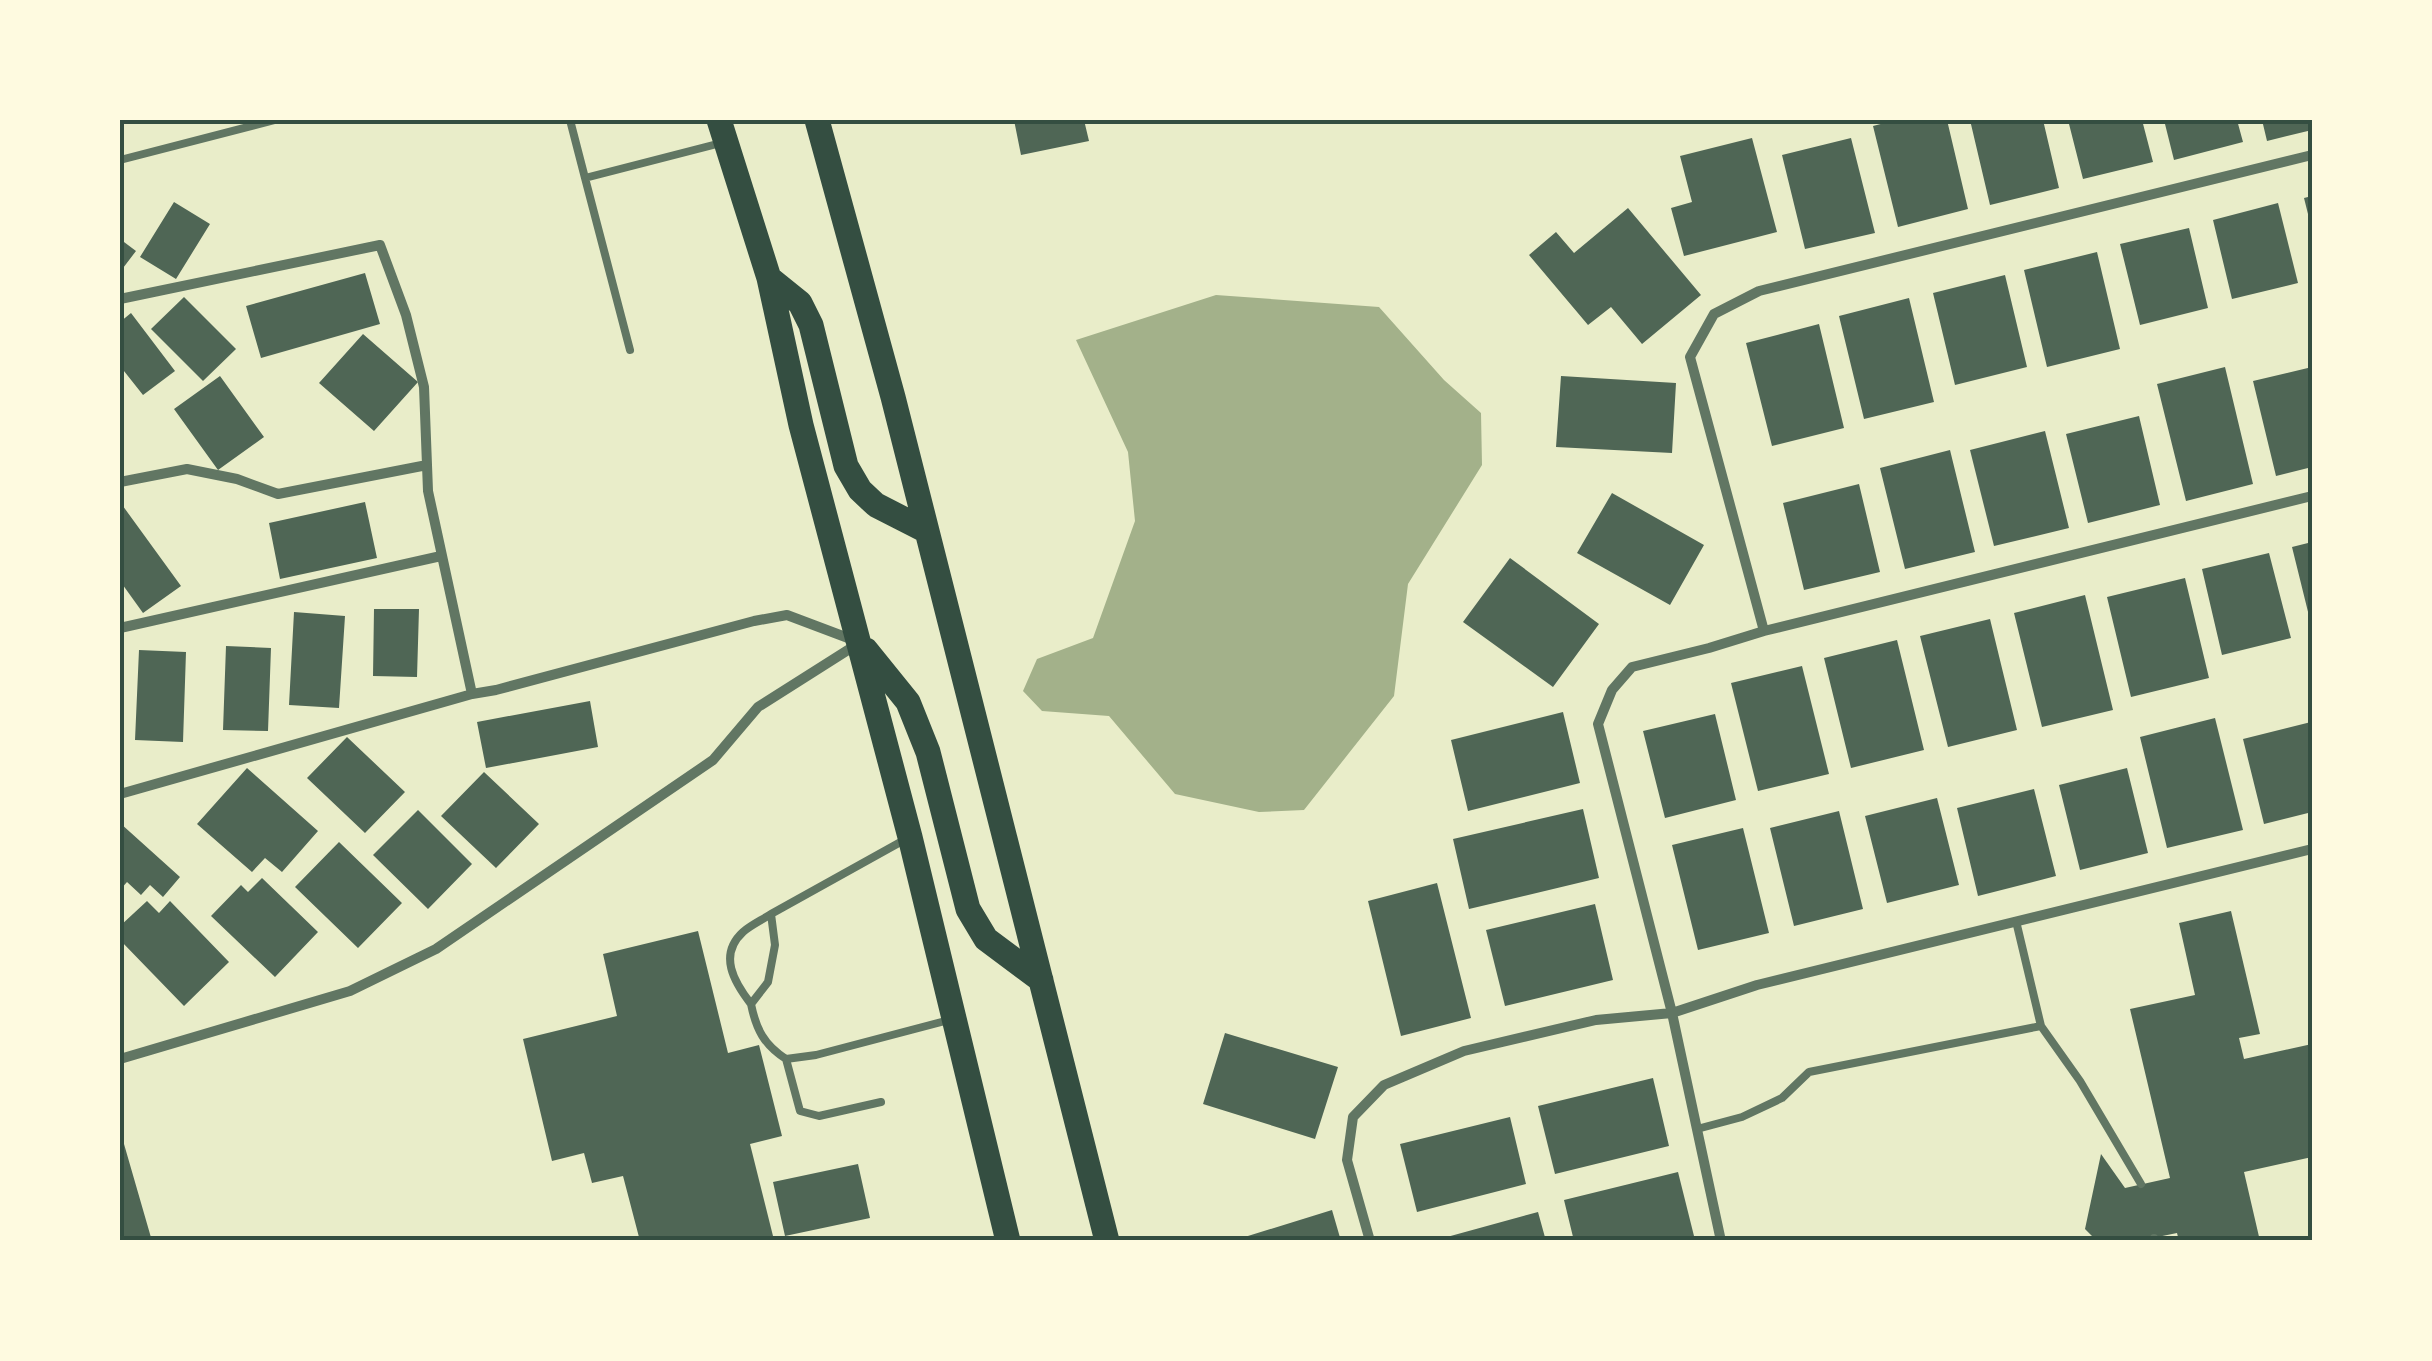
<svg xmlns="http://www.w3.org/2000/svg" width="2432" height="1361" font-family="Ubuntu,sans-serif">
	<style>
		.water { fill: #a3b18a }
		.building { fill: #4f6655 }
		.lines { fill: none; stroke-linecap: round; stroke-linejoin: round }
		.service { stroke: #617663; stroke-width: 8 }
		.minor { stroke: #617663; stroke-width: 10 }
		.primary { stroke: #344e41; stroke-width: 25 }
		.neatline { fill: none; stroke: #344e41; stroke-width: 4 }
	</style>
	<rect width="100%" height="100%" fill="#e9edc9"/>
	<path class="water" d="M1216,295L1379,307L1444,380L1481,413L1482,465L1408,584L1394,696L1304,810L1259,812L1175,794L1109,716L1042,711L1023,691L1037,659L1093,638L1135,521L1128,452L1076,340Z"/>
	<path class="building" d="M1014,120H1084L1089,141L1021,155Z
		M1896,120H1947L1968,209L1898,227L1873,126Z
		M1970,120H2043L2059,188L1990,205Z
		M2068,120H2142L2153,162L2083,179Z
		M2164,120H2237L2243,142L2174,160Z
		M2262,120H2312V130L2267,141Z
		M1752,138L1777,232L1684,256L1671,208L1692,202L1680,156Z
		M1851,138L1875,233L1805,249L1782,155Z
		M2312,196V226H2311L2304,198Z
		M174,202L210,224L176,279L140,257Z
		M2278,203L2298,283L2232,299L2213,220Z
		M1628,208L1701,295L1642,344L1611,307L1588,325L1529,255L1556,232L1574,253Z
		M2189,228L2208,308L2140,325L2120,244Z
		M120,239L136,251L120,272Z
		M2097,252L2120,349L2047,367L2024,270Z
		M365,273L380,324L261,358L246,306Z
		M2005,275L2027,367L1955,385L1933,293Z
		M184,297L236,349L203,381L151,329Z
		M1909,298L1934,402L1864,419L1839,316Z
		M131,313L175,371L143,395L120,366V322Z
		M1819,324L1844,428L1772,446L1746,343Z
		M363,334L418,382L374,431L319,383Z
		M2225,367L2253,484L2186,501L2157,384Z
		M2312,367V467L2276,476L2253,381Z
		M220,376L264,437L218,470L174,409Z
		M1561,376L1676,383L1672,453L1556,447Z
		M2139,416L2160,505L2088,523L2066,434Z
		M2045,431L2069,528L1994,546L1970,450Z
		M1950,450L1975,552L1905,569L1880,468Z
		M1859,484L1880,572L1804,590L1783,503Z
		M1612,493L1704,545L1670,605L1577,553Z
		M120,502L181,586L143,613L120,581Z
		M365,502L377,558L280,579L269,523Z
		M2312,542V623L2311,624L2292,547Z
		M2269,553L2291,638L2222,655L2202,569Z
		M1510,558L1599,624L1553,687L1463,622Z
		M2185,578L2209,678L2131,697L2107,597Z
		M2085,595L2113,710L2042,727L2014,613Z
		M374,609H419L417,677L373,676Z
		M294,612L345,616L339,708L289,705Z
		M1990,619L2017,730L1948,747L1920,636Z
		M1897,640L1924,750L1851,768L1824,658Z
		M226,646L271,648L268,731L223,730Z
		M139,650L186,652L183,742L135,740Z
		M1802,666L1829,774L1758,791L1731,683Z
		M590,701L598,747L486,768L477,722Z
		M1563,712L1580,783L1468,811L1451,740Z
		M1715,714L1736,800L1665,818L1643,731Z
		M2215,718L2243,830L2167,848L2140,737Z
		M2311,722L2312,812L2264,824L2243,739Z
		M347,737L405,792L365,833L307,778Z
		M247,768L318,831L282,872L265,858L252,872L197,824Z
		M2127,768L2148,853L2080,870L2059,785Z
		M484,772L539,824L496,868L441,816Z
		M2034,789L2056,876L1978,896L1957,808Z
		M1937,798L1959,885L1887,903L1865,816Z
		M1583,809L1599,878L1469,909L1453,839Z
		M418,810L472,864L428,909L373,855Z
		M1839,811L1863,909L1794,926L1770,828Z
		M120,823L180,877L163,897L150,885L141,895L127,882L120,890Z
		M1743,828L1769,933L1698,950L1672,845Z
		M339,842L402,903L358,948L295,887Z
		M262,878L318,932L275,977L211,916L241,885L248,892Z
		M1437,883L1471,1018L1401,1036L1368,901Z
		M147,901L159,913L170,901L229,962L184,1006L120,940V926Z
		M1595,904L1613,980L1505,1006L1486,930Z
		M2231,911L2260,1034L2239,1038L2244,1059L2312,1044V1157L2244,1172L2260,1241H2179L2177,1233L2138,1241H2097L2085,1229L2101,1154L2125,1188L2170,1178L2130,1009L2195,995L2179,923Z
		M698,931L728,1053L759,1045L782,1136L750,1144L773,1236L752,1241H640L623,1176L592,1183L584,1153L552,1161L523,1039L617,1016L603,954Z
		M1225,1033L1338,1067L1315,1139L1203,1104Z
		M1653,1078L1669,1146L1555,1174L1538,1106Z
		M1510,1117L1526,1184L1417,1212L1400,1144Z
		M124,1144L152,1241H120V1146Z
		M858,1164L870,1218L785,1236L773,1182Z
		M1678,1172L1695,1240L1574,1241L1564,1200Z
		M1332,1210L1341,1241H1235V1240Z
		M1538,1212L1546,1241H1436V1240Z"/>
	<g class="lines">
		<path class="service" d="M570,120L585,178L721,143
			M120,160L275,120
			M585,178L630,350
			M771,914C762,920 751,925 743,932C718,955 734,982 751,1004L768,982L775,945L771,914L906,839
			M2016,921L2041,1026L2080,1081L2141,1184
			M751,1004C756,1029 764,1045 786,1059L816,1055L949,1020
			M786,1059L800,1111L819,1116L881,1102
			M1697,1129L1742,1117L1782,1098L1809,1072L2041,1026
			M2154,1241V1238"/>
		<path class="minor" d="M120,299L380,245L406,315L424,387L428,491L472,694
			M120,482L187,469L237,479L278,494L427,465
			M120,628L441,556
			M1764,631L1690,357L1714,314L1759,291L2312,155
			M120,794L472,694L496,690L754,621L787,615L856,641
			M120,1059L350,991L436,949L713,760L758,707L859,643
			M1370,1241L1347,1160L1353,1117L1384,1085L1464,1051L1596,1020L1672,1013L1757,985L2312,849
			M1721,1241L1672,1013L1598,724L1612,690L1632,667L1709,648L1764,631L2312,496"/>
		<path class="primary" d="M719,120L769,278L801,425L910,837L1008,1241
			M817,120L893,397L1107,1241
			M769,278L800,303L811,325L846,466L860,490L876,505L927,531
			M866,650L908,702L928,752L968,909L986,939L1041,980"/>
	</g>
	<rect width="2432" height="1361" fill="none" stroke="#fefae0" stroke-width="245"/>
	<rect x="122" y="122" width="2188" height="1116" class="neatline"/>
</svg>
